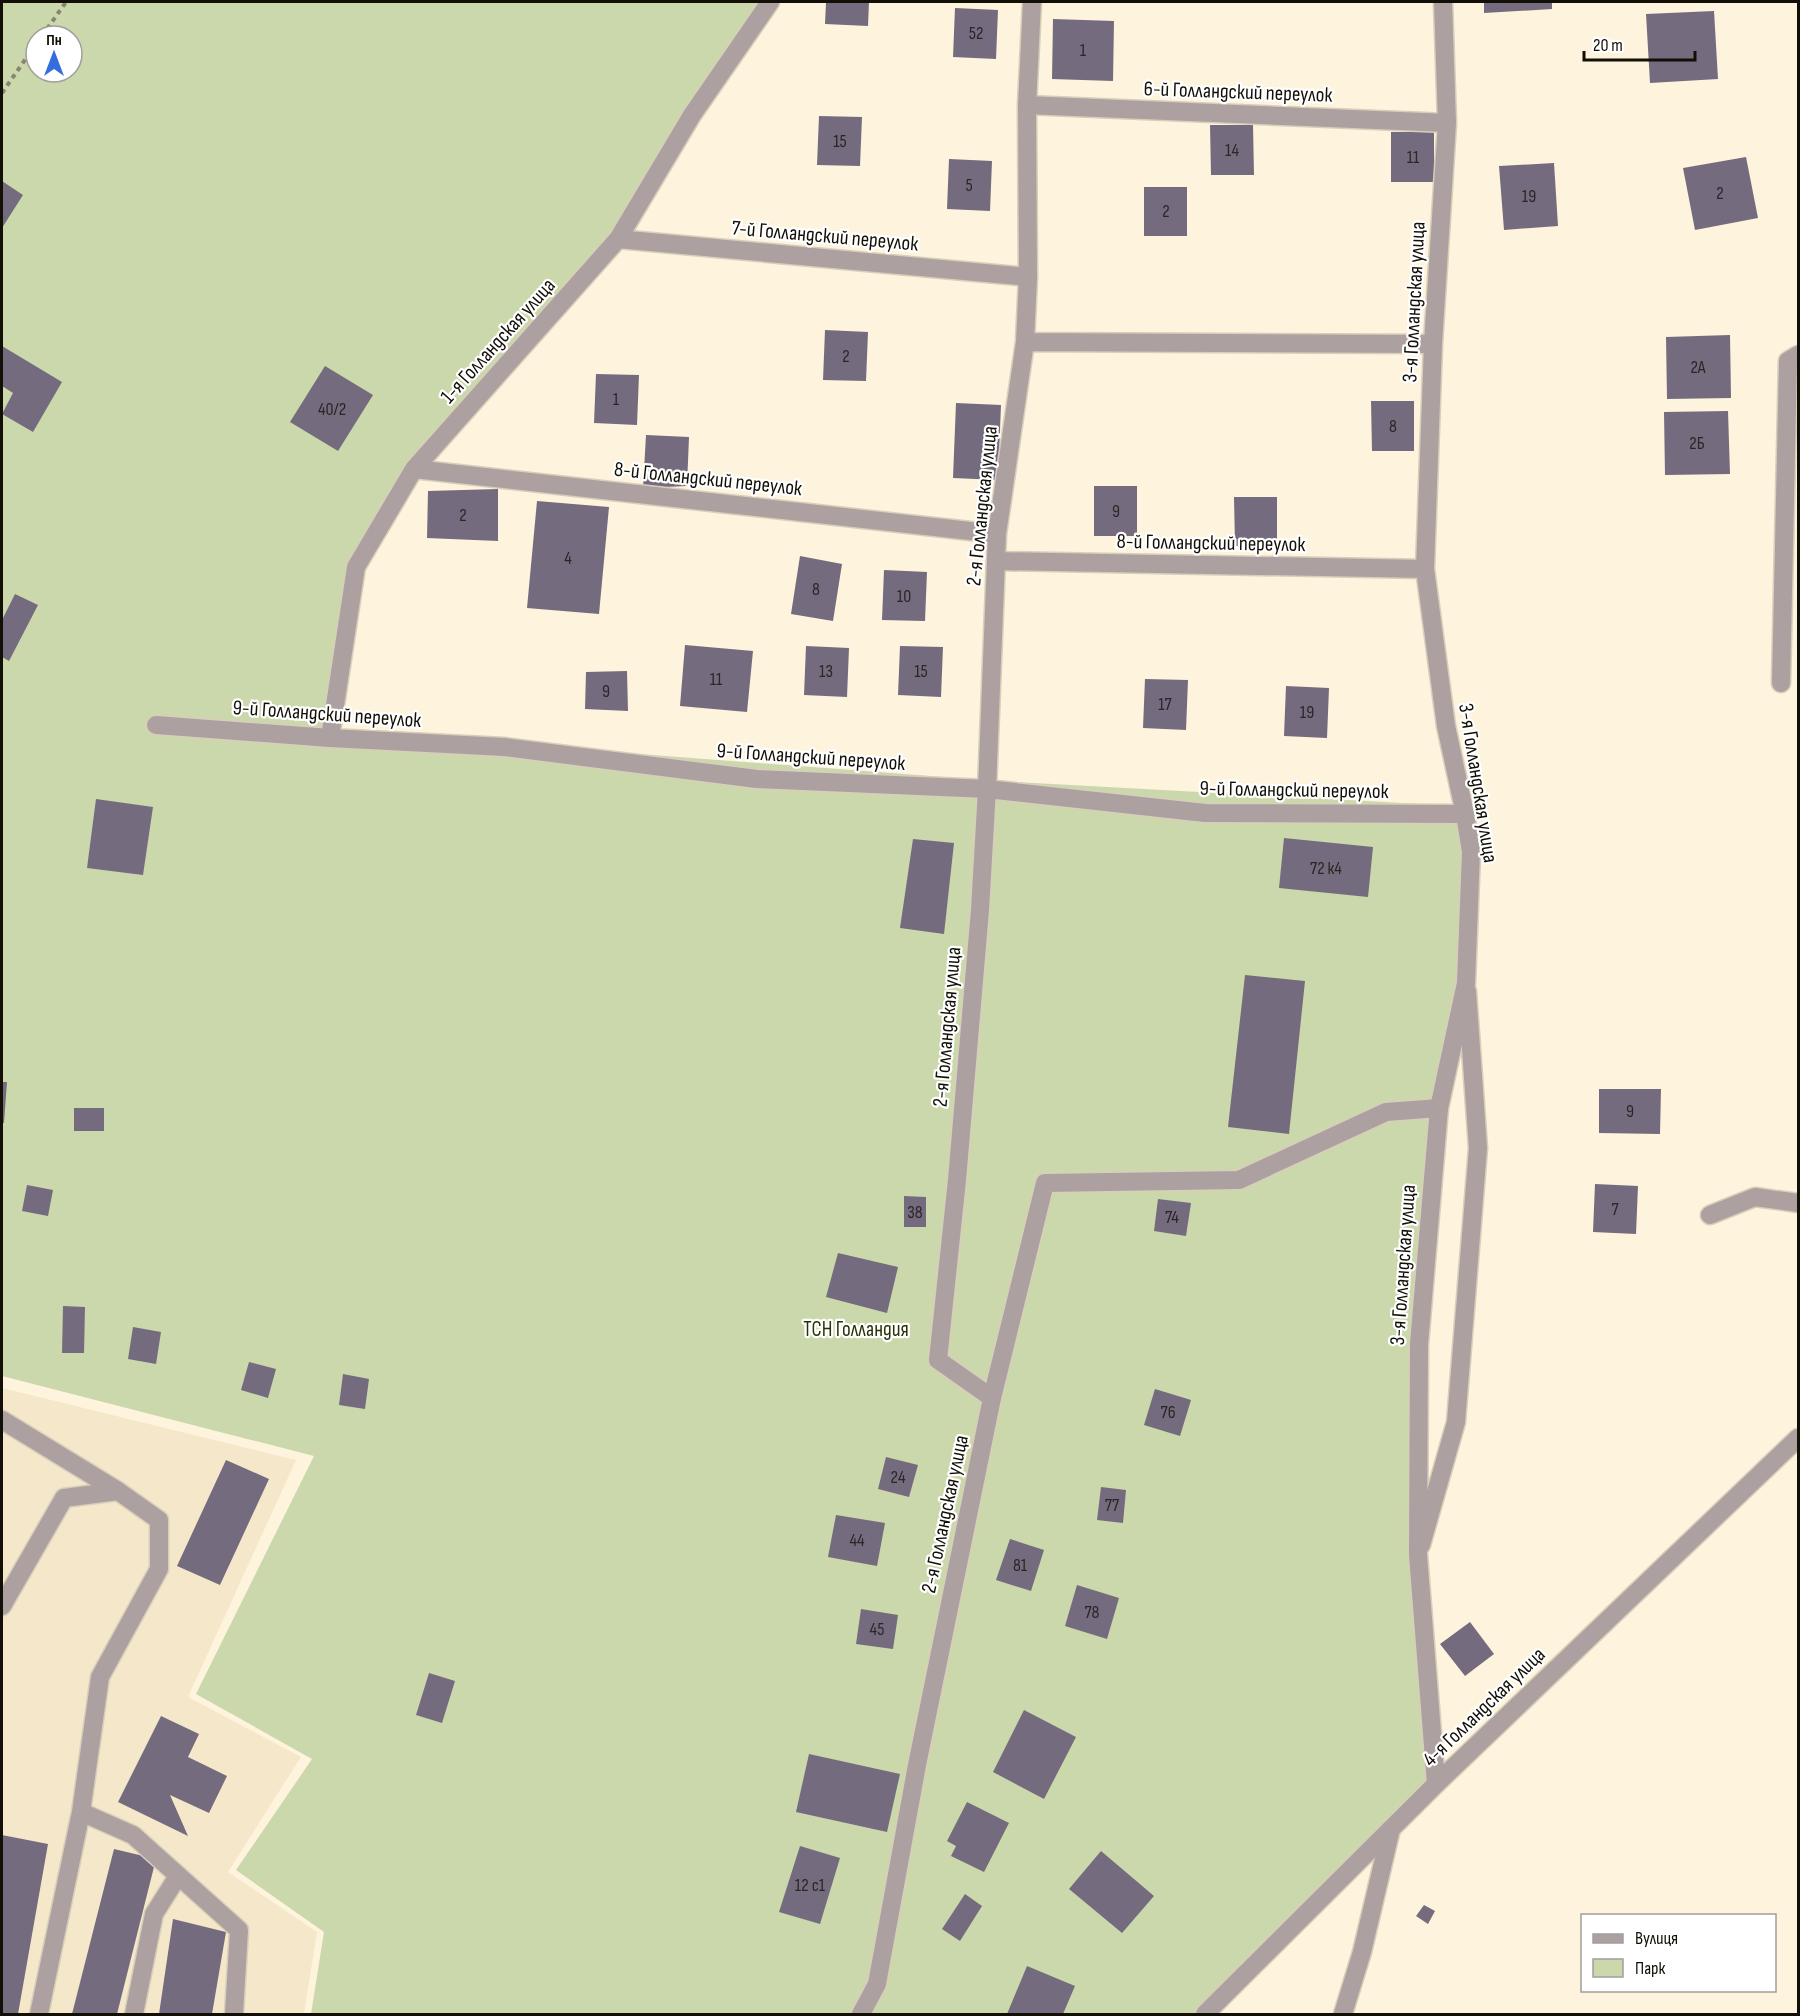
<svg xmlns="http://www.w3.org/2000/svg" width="1800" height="2016" font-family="'Sofia Sans Condensed',sans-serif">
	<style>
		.built { fill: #f5e8ca }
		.green { fill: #cad8ab; fill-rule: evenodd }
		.building { fill: #756b7e }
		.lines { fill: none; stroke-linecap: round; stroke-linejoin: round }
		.service-casing { stroke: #d8cfba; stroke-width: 21 }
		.minor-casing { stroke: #d8cfba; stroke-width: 21 }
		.path { stroke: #8a8373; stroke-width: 4; stroke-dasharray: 4.5 4.5; stroke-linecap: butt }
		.service { stroke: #ada0a1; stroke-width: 18 }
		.minor { stroke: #ada0a1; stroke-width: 18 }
		.labels { text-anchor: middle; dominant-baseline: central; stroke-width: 4.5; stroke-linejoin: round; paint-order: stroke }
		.number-label { font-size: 18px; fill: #2b2625 }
		.street-label { font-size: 21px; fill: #120f07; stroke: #fff }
		.park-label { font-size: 21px; fill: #283204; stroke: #fff }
	</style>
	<rect width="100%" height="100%" fill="#fef3dc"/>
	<path class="built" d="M2,1388L296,1460L188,1697L301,1757L228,1872L317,1932L304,2014H2Z"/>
	<path class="green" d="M2,2H767L589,263L410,465L350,567L336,731L997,781L1457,806L1464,853L1459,983L1412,1343L1427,1782L1195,2014H311L324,1932L236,1870L312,1759L196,1694L314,1456L2,1376ZM36,36H72V72H36Z"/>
	<path class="building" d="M826,2H869L868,26L825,24Z
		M1484,2H1552V9L1484,13Z
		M955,8L998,10L996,59L953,57Z
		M1714,11L1718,79L1650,83L1646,14Z
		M1053,19L1114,21L1113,81L1052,79Z
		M819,116L862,117L860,166L817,165Z
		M1210,125H1253L1254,175H1211Z
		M1391,132H1434V182H1391Z
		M1746,157L1758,218L1695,230L1683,168Z
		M949,159L992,161L990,211L947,209Z
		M1554,163L1558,226L1504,230L1499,166Z
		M2,181L23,195L2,228Z
		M1144,187H1187V236H1144Z
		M825,330L868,332L866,381L823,380Z
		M1730,335L1731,398L1667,399L1666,337Z
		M2,346L62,382L33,432L2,414L13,393L2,386Z
		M325,366L373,395L338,451L290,422Z
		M596,374L639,375L637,425L594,423Z
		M1371,401H1414V451H1372Z
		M956,403L1001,405L998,480L953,478Z
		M1728,411L1730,474L1665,475L1664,412Z
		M646,435L689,437L687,486L643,488Z
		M1094,486H1137V536H1094Z
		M498,489V541L427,538L428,491Z
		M1234,497H1277V546H1235Z
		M537,501L609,507L599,614L527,608Z
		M800,556L842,564L833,621L791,614Z
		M884,570L927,572L925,621L882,620Z
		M15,594L38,605L9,661L2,657V620Z
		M685,645L753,651L747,712L680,706Z
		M806,646L849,648L847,697L804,695Z
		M900,646L943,647L941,697L898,695Z
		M627,671L628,711L585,709L586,672Z
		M1145,679L1188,680L1186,730L1143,728Z
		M1286,686L1329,688L1327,738L1284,736Z
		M96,799L153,807L143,875L87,868Z
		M1284,838L1373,847L1368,897L1279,888Z
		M913,839L954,843L944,934L900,928Z
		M1245,975L1305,981L1289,1134L1228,1127Z
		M2,1082H7L4,1123H2Z
		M1599,1089H1661L1660,1134L1599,1133Z
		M74,1108H104V1131H74Z
		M1595,1184L1638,1186L1636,1234L1593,1232Z
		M27,1185L53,1190L48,1216L22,1211Z
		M904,1196L926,1197V1227H904Z
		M1158,1199L1191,1203L1186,1236L1154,1231Z
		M838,1253L898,1267L887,1313L826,1297Z
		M63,1306L85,1307L84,1353H62Z
		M133,1327L161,1332L156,1364L128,1359Z
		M249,1362L276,1369L268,1398L241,1390Z
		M343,1374L369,1379L365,1409L339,1405Z
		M1155,1389L1191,1400L1180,1436L1144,1425Z
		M886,1457L918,1465L909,1497L878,1489Z
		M226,1460L269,1479L220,1585L177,1566Z
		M1101,1487L1126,1490L1123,1523L1097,1520Z
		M836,1515L885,1523L877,1566L828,1557Z
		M1010,1539L1044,1550L1031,1591L996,1580Z
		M1077,1585L1119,1598L1107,1639L1065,1626Z
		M861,1609L898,1615L893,1649L856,1644Z
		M1470,1622L1494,1654L1465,1676L1440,1644Z
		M429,1673L455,1681L442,1723L416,1715Z
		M1024,1710L1076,1737L1044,1799L993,1772Z
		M161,1716L199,1734L188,1757L227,1776L209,1813L170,1795L188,1836L118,1802Z
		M809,1754L900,1774L887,1832L796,1812Z
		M967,1802L1009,1823L984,1872L951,1856L956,1846L947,1841Z
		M2,1835L48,1844L18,2014H2Z
		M800,1846L840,1858L820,1924L779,1912Z
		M114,1849L156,1859L117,2014H72Z
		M1101,1851L1154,1896L1122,1933L1069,1889Z
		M965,1894L982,1906L960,1941L942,1929Z
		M1424,1905L1435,1911L1428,1924L1416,1916Z
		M173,1919L226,1932L212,2014H159Z
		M1027,1966L1075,1986L1063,2014H1007Z"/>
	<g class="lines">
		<g class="service-casing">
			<path id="service" d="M1781,683L1788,361L1798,355
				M1710,1215L1755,1197L1798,1203
				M992,1398L1045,1183L1239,1180L1386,1112L1439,1108
				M2,1420L118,1491L159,1520V1569L100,1677L81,1812L39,2014
				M1421,1545L1456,1422L1478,1148L1467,991
				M2,1606L64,1498L118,1491
				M81,1812L133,1835L239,1930L234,2014
				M134,2014L154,1914L178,1876
				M1343,2014L1362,1952L1391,1829"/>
		</g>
		<g class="minor-casing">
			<path id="minor" d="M1027,105L1447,123
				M618,239L1028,277
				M1025,342L1433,344
				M414,469L997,534
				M996,561L1425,569
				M156,725L330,738L504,747L757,779L987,789L1205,813L1465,814
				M330,738L356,567L414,469L618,239L692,115L770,2
				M1436,1784L1418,1555L1419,1344L1439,1108L1466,983L1471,852L1465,814L1446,726L1425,569L1433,344L1447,123L1443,2
				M861,2014L877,1984L917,1765L992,1398L938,1360L957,1180L980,910L987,789L997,534L1025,342L1028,277L1027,105L1032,2
				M1205,2014L1436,1784L1798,1438"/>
		</g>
		<path class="path" d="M42,36L66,2
			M2,93L36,44"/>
		<use href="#service" class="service"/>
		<use href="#minor" class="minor"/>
	</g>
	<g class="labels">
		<g class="number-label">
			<text x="976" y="33">52</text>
			<text x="1083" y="50">1</text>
			<text x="840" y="141">15</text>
			<text x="1232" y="150">14</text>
			<text x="1413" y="157">11</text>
			<text x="969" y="185">5</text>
			<text x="1720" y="193">2</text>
			<text x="1529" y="196">19</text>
			<text x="1166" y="211">2</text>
			<text x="846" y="356">2</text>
			<text x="1698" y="367">2А</text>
			<text x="616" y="399">1</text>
			<text x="332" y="409">40/2</text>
			<text x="1393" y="426">8</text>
			<text x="1697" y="443">2Б</text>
			<text x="1116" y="511">9</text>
			<text x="463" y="515">2</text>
			<text x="568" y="558">4</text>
			<text x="816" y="589">8</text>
			<text x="904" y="596">10</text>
			<text x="826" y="671">13</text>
			<text x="921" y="671">15</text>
			<text x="716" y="679">11</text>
			<text x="606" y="691">9</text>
			<text x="1165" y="704">17</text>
			<text x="1307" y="712">19</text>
			<text x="1326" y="868">72 к4</text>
			<text x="1630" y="1111">9</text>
			<text x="1615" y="1209">7</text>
			<text x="915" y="1212">38</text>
			<text x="1172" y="1217">74</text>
			<text x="1168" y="1412">76</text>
			<text x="898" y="1477">24</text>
			<text x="1112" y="1505">77</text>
			<text x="857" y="1540">44</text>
			<text x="1020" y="1565">81</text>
			<text x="1092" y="1612">78</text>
			<text x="877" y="1629">45</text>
			<text x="810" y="1885">12 с1</text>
		</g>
		<g class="street-label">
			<text transform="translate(1238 92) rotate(2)">6-й Голландский переулок</text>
			<text transform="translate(825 236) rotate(5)">7-й Голландский переулок</text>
			<text transform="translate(1414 302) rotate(-87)">3-я Голландская улица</text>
			<text transform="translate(498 341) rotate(-48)">1-я Голландская улица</text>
			<text transform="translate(708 479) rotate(6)">8-й Голландский переулок</text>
			<text transform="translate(982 506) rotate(-84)">2-я Голландская улица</text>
			<text transform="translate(1211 543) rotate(1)">8-й Голландский переулок</text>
			<text transform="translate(327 714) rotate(4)">9-й Голландский переулок</text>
			<text transform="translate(811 757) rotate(4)">9-й Голландский переулок</text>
			<text transform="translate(1478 783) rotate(81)">3-я Голландская улица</text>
			<text transform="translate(1294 790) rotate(1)">9-й Голландский переулок</text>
			<text transform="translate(947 1027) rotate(-85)">2-я Голландская улица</text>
			<text transform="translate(1403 1265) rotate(-86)">3-я Голландская улица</text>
			<text transform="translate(945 1514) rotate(-78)">2-я Голландская улица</text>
			<text transform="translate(1484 1707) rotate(-44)">4-я Голландская улица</text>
		</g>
		<g class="park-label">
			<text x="856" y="1329">ТСН Голландия</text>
		</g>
	</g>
	<rect width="1800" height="2016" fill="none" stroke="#120f07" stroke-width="6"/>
	<rect x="1581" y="1914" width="195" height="78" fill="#ffffff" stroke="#a09f9c" stroke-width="1.5"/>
	<rect x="1593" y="1934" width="30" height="9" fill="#ada0a1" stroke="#a09f9c" stroke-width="1.5"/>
	<text x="1635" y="1944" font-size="18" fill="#120f07">Вулиця</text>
	<rect x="1593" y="1959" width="30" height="18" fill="#cad8ab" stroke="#a09f9c" stroke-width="1.5"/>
	<text x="1635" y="1974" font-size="18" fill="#120f07">Парк</text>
	<g transform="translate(54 54)"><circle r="28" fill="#ffffff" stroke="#a09f9c" stroke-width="1.5"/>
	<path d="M0-4.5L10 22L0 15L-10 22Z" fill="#346edc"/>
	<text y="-9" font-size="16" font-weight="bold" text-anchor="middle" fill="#120f07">Пн</text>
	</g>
	<path d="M1584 51v9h111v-9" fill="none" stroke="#120f07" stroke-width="3"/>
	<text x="1593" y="51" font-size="18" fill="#120f07" stroke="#ffffff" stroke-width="4.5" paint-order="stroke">20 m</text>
</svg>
